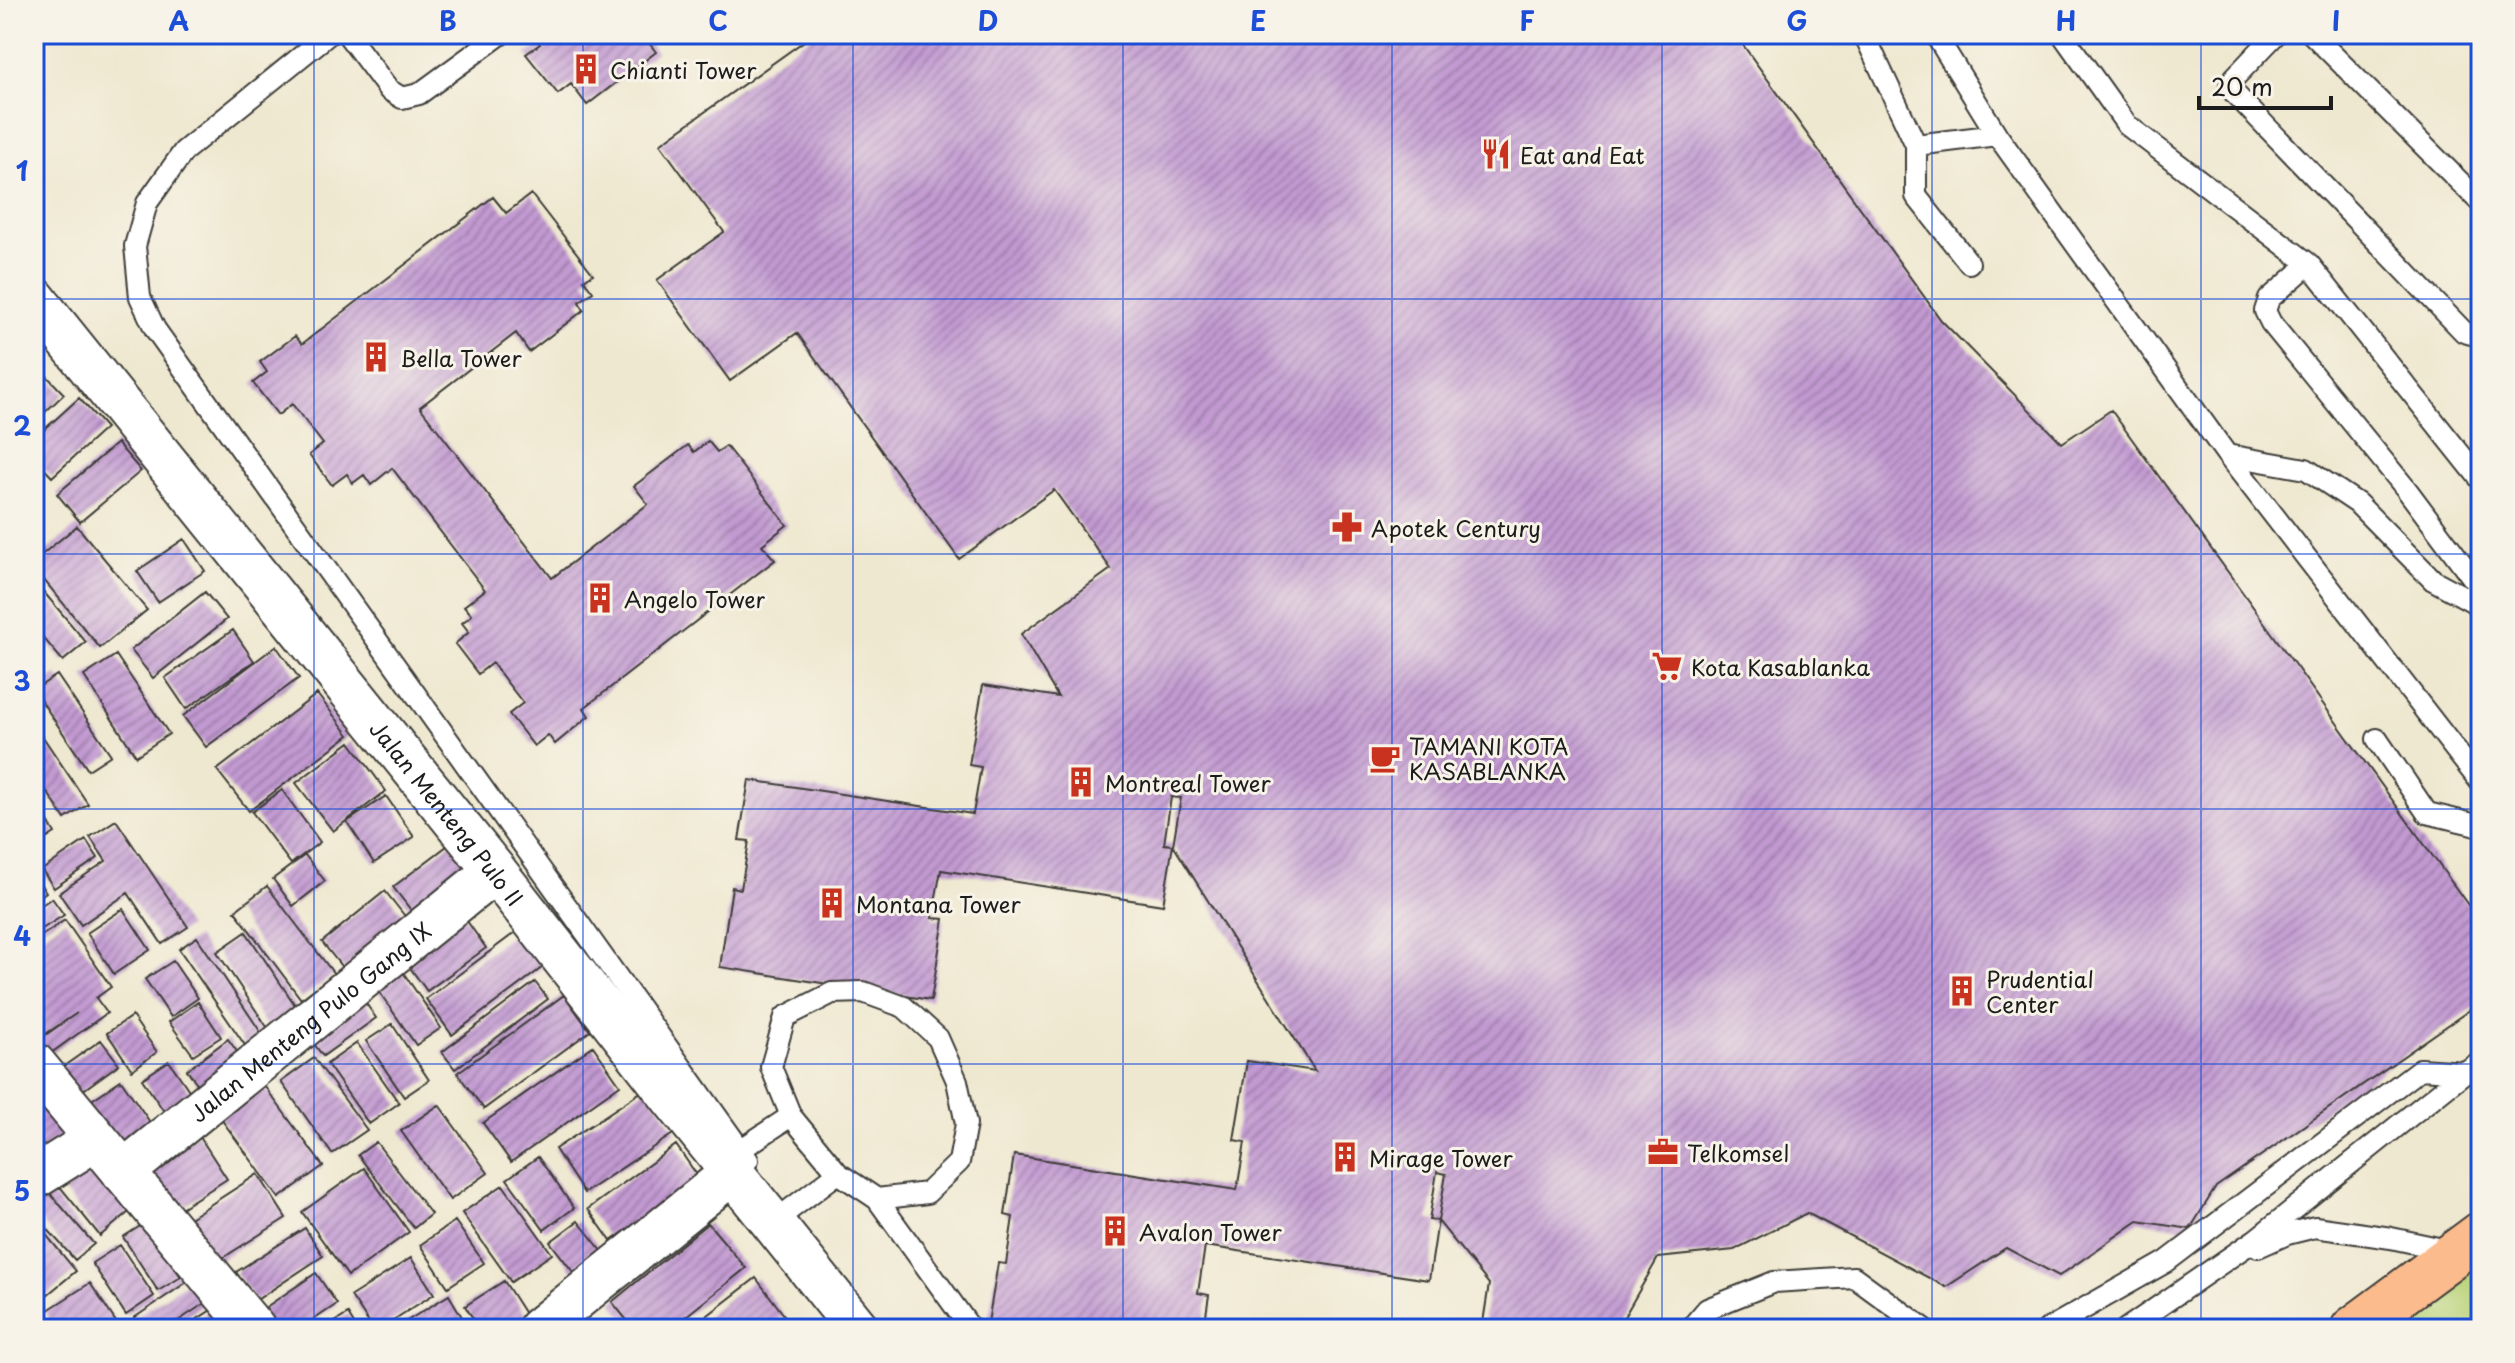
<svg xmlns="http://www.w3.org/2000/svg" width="2515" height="1363" font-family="'Playpen Sans',sans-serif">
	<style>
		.green { fill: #b9d378; stroke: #6a784a; stroke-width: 2 }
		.building { fill: url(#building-hatch) }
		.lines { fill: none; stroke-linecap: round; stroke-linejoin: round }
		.service-casing { stroke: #3c3b37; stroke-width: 24 }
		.minor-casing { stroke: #3c3b37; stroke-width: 46 }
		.primary-casing { stroke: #3c3b37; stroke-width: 48 }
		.service { stroke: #fff; stroke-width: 20 }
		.minor { stroke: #fff; stroke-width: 42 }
		.primary { stroke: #fbbb8d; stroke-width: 44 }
		.grid { fill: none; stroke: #1d4ed8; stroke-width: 2; stroke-opacity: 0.55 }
		.labels { text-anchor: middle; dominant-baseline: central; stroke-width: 6; stroke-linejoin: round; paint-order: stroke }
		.poi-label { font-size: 22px; fill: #1c1c1c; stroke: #f7f3e8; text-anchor: start }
		.street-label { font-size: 22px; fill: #1c1c1c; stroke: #f7f3e8 }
		.neatline { fill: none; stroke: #1d4ed8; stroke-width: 3 }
		.grid-label { font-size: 26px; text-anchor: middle; font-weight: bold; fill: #1d4ed8 }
	</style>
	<defs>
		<pattern id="building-hatch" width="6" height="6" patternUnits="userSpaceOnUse" patternTransform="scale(2)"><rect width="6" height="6" fill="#c29ad2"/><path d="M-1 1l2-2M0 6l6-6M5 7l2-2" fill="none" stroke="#9d7daa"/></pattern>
	</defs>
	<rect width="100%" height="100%" fill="#f7f3e8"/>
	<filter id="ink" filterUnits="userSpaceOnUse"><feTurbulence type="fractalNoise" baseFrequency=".0125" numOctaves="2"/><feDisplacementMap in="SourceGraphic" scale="16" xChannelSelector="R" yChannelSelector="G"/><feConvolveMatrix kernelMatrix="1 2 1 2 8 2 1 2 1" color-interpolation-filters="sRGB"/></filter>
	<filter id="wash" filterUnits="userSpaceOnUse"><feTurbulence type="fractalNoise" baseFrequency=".006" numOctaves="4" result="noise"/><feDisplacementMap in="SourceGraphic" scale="32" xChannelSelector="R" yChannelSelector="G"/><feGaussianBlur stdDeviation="1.8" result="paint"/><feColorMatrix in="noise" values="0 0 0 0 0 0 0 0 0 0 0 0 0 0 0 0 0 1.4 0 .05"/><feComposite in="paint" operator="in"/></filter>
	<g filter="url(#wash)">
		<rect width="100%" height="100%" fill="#efe8d0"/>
		<path class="green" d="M2481,1234V1329H2353Z"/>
		<g id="blocks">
			<path class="building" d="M533,34H642L656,52L587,105L571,84L558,94L526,54L540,44Z
				M814,34H1735L1941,320L2062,443L2111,410L2481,923V1002L2216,1187L2190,1229L2138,1221L2059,1276L2006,1248L1946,1287L1807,1213L1734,1250L1658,1258L1617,1329H1482L1489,1284L1438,1221L1446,1174L1437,1172L1429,1220L1438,1221L1429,1280L1205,1246L1198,1293L1209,1295L1204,1329H987L998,1263L1006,1264L1013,1217L1005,1215L1014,1155L1237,1190L1245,1142L1234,1140L1247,1061L1315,1071L1173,845L1181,798L1171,797L1164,844L1173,845L1163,905L941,870L932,918L944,919L931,1000L720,967L732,887L741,889L749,841L739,840L749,780L973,814L981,767L969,765L983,685L1058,697L1021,634L1111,569L1054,490L959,559L797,333L730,381L657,280L724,232L660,144Z
				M531,194L593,274L584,280L593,292L579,302L584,310L529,352L516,333L420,407L552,578L648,504L634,486L688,445L694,452L708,441L717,452L726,446L787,525L762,545L775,560L584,708L589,716L555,744L548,735L534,746L509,714L523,703L492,663L478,674L455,644L469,632L462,623L472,615L464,606L485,590L392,468L371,485L364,475L353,483L347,474L332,485L309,455L323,444L292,404L278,415L253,383L267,372L260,362L295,336L302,344L493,197L506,213Z
				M42,371L64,394L34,423V379Z
				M79,398L106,428L52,477L34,458V439Z
				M117,443L141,471L80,522L57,494Z
				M77,526L147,610L100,648L34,568V561Z
				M184,539L205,571L158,602L137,571Z
				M42,590L86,642L63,661L34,627V596Z
				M205,592L227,619L153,678L131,650Z
				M233,630L254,661L186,709L165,678Z
				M276,646L299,678L206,747L183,716Z
				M116,655L169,734L136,756L84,676Z
				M57,675L111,755L88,770L34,690Z
				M317,694L349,735L249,811L217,770Z
				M39,731L88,804L65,819L34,772V735Z
				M350,742L386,791L333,831L296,783Z
				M282,790L320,842L291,864L252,812Z
				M386,796L414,837L374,863L347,822Z
				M34,800L55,833L34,847Z
				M116,820L188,927L162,944L128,893L81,925L59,893L106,861L90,837Z
				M86,840L98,858L54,888L42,870Z
				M451,843L475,875L418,919L393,887Z
				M305,855L325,881L293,906L273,879Z
				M34,875L46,892L34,901Z
				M267,886L334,974L301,999L235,911Z
				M385,891L412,925L349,976L322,942Z
				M52,898L64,915L34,934V910Z
				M123,909L150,950L114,974L87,933Z
				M462,914L486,948L427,991L403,958Z
				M65,920L111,987L96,998L107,1013L44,1058L34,1043L77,1013L41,1037L34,1027V941Z
				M246,932L299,1011L269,1030L217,952Z
				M516,932L543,967L452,1035L426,999Z
				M197,937L268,1043L251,1054L179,949Z
				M173,961L198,998L171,1017L145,979Z
				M396,962L441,1028L416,1045L371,980Z
				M535,982L548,999L455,1069L442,1052Z
				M356,989L376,1018L323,1056L302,1028Z
				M564,995L590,1031L484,1109L457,1073Z
				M198,1002L221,1037L193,1055L169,1022Z
				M132,1016L157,1052L132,1070L107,1033Z
				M392,1024L429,1080L404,1097L366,1041Z
				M228,1039L243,1060L202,1090L187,1070Z
				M101,1040L119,1064L75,1096L57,1071Z
				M357,1043L399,1103L369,1124L327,1064Z
				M593,1046L620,1085L511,1162L483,1123Z
				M314,1058L367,1130L332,1154L281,1082Z
				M169,1061L197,1102L170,1120L142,1079Z
				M257,1076L323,1166L279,1198L213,1108Z
				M121,1080L156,1131L121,1156L86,1104Z
				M34,1085L76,1146L34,1174Z
				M647,1088L676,1132L584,1193L555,1149Z
				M439,1105L488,1173L450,1200L401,1131Z
				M198,1134L227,1179L173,1213L145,1169Z
				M376,1142L431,1214L414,1228L358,1155Z
				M676,1145L699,1178L611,1241L588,1209Z
				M91,1155L135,1207L100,1236L57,1183Z
				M538,1157L574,1208L544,1230L507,1179Z
				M364,1168L409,1232L348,1276L302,1212Z
				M258,1174L286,1218L210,1266L182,1223Z
				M503,1185L552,1254L511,1282L462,1213Z
				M48,1191L94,1244L75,1260L34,1214V1204Z
				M34,1220L76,1271L47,1295L34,1278Z
				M455,1221L484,1263L448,1287L420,1245Z
				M578,1221L606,1256L577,1277L550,1242Z
				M145,1223L181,1277L158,1291L123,1237Z
				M708,1223L746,1268L670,1329H634L612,1302Z
				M305,1228L323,1256L255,1301L236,1272Z
				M120,1245L154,1296L126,1315L92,1263Z
				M411,1258L434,1294L379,1329H373L351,1296Z
				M316,1273L337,1304L300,1329H262L253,1316Z
				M756,1278L784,1315L765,1329H690Z
				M190,1280L205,1303L166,1329H141L134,1318Z
				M504,1281L527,1317L509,1329H480L465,1306Z
				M90,1283L118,1325L113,1329H56L45,1312Z
				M449,1295L469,1329H394Z
				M216,1307L230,1329H182Z
				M348,1314L357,1329H324Z"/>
		</g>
	</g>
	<g filter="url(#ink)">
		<use href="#blocks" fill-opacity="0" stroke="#3c3b37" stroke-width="2"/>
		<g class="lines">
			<g class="service-casing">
				<path id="service" d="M329,34L184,151L147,203L135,246L140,297L155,329L748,1160
					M347,34L389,90L402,98L419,94L501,34
					M1864,34L1916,145V196L1969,263
					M1935,34L1997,135L2227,455L2481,783
					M2062,34L2127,125L2309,264L2481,480
					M2276,34L2234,78L2230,86L2235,94L2464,332L2471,334L2481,329
					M2312,34L2481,203
					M1916,145L1997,135
					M2309,264L2269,299L2265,311L2271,323L2407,490L2481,589
					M2227,455L2306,469L2357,503L2433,580L2481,606
					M2377,739L2427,813L2481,826
					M791,1116L838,1173
					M740,1150L791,1116L771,1067L785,1017L832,993L863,992L904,1007L938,1038L957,1081L966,1124L959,1162L927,1193L877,1199L838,1173L788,1211
					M877,1199L971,1329
					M2258,1247L2287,1234L2315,1227L2391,1238L2452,1251
					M1690,1329L1707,1309L1774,1282L1854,1277L1925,1329
					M2048,1329L2166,1262L2420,1069L2465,1072L2481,1061
					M2126,1329L2255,1240L2465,1072"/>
			</g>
			<g class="minor-casing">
				<g id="minor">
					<path id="s1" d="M34,298L495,871L673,1099L858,1329"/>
					<path d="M34,1064L254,1329"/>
					<path id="s2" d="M123,1172L495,871"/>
					<path d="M34,1178L96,1139"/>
					<path d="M539,1329L732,1173"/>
				</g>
			</g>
			<g class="primary-casing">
				<path id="primary" d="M2353,1329L2481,1234"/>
			</g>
			<use href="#service" class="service"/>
			<use href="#minor" class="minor"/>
			<use href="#primary" class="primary"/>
		</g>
	</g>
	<path class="grid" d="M314,34V1329M583,34V1329M853,34V1329M1123,34V1329M1392,34V1329M1662,34V1329M1932,34V1329M2201,34V1329M34,299H2481M34,554H2481M34,809H2481M34,1064H2481"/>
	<defs>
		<g id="building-bare" transform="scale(2.4)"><path d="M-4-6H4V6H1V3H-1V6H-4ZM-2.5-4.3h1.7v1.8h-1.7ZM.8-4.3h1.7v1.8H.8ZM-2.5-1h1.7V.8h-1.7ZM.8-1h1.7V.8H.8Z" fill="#c8321e" stroke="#f7f3e8" stroke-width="2.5" paint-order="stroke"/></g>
		<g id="restaurant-bare" transform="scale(2.4)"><path d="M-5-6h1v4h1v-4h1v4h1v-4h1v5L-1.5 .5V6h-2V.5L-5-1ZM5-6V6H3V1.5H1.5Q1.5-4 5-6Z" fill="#c8321e" stroke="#f7f3e8" stroke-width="2.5" paint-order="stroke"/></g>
		<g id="pharmacy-bare" transform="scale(2.4)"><path d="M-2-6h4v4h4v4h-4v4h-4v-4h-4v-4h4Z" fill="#c8321e" stroke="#f7f3e8" stroke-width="2.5" paint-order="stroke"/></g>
		<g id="supermarket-bare" transform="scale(2.4)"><path d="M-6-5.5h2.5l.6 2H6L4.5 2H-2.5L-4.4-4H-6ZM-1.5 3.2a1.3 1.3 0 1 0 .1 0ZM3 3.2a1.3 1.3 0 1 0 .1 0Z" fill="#c8321e" stroke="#f7f3e8" stroke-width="2.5" paint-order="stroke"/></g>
		<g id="cafe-bare" transform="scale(2.4)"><path d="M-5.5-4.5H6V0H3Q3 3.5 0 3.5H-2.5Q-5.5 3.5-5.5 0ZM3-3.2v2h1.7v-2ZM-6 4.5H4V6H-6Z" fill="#c8321e" stroke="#f7f3e8" stroke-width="2.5" paint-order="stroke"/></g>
		<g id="office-bare" transform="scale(2.4)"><path d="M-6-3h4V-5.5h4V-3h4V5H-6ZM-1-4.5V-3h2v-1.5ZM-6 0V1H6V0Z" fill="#c8321e" stroke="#f7f3e8" stroke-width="2.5" paint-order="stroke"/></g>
	</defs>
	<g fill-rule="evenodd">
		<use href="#building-bare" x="586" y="69"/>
		<use href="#restaurant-bare" x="1496" y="154"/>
		<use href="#building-bare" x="376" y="357"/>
		<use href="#pharmacy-bare" x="1347" y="527"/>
		<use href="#building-bare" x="600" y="598"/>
		<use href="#supermarket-bare" x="1667" y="666"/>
		<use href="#cafe-bare" x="1385" y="758"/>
		<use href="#building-bare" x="1081" y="782"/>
		<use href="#building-bare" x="832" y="903"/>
		<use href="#building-bare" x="1962" y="991"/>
		<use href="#office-bare" x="1663" y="1152"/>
		<use href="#building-bare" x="1345" y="1157"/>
		<use href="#building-bare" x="1115" y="1231"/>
	</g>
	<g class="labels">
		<g class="poi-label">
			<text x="610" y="69">Chianti Tower</text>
			<text x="1520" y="154">Eat and Eat</text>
			<text x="400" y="357">Bella Tower</text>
			<text x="1371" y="527">Apotek Century</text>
			<text x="624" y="598">Angelo Tower</text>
			<text x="1691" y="666">Kota Kasablanka</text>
			<text x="1409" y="745">TAMANI KOTA<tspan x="1409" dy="25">KASABLANKA</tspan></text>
			<text x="1105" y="782">Montreal Tower</text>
			<text x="856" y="903">Montana Tower</text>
			<text x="1986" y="978">Prudential<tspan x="1986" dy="25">Center</tspan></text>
			<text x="1687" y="1152">Telkomsel</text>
			<text x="1369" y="1157">Mirage Tower</text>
			<text x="1139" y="1231">Avalon Tower</text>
		</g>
		<g class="street-label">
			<text stroke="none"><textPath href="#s1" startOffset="660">Jalan Menteng Pulo II</textPath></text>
			<text stroke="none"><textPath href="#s2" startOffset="240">Jalan Menteng Pulo Gang IX</textPath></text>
		</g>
	</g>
	<rect width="2515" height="1363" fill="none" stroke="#f7f3e8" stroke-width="88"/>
	<path d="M2199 96v12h132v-12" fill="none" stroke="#1c1c1c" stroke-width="4"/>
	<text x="2211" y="96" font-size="24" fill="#1c1c1c" stroke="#f7f3e8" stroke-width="6" paint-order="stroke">20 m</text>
	<rect x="44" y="44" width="2427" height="1275" class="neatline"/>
	<g class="grid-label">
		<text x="179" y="31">A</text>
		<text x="448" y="31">B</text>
		<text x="718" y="31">C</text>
		<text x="988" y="31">D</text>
		<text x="1258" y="31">E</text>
		<text x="1527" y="31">F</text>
		<text x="1797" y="31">G</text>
		<text x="2066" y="31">H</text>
		<text x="2336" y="31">I</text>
		<text x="22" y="181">1</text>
		<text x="22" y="436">2</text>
		<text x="22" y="691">3</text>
		<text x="22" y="946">4</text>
		<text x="22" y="1201">5</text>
	</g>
</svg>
